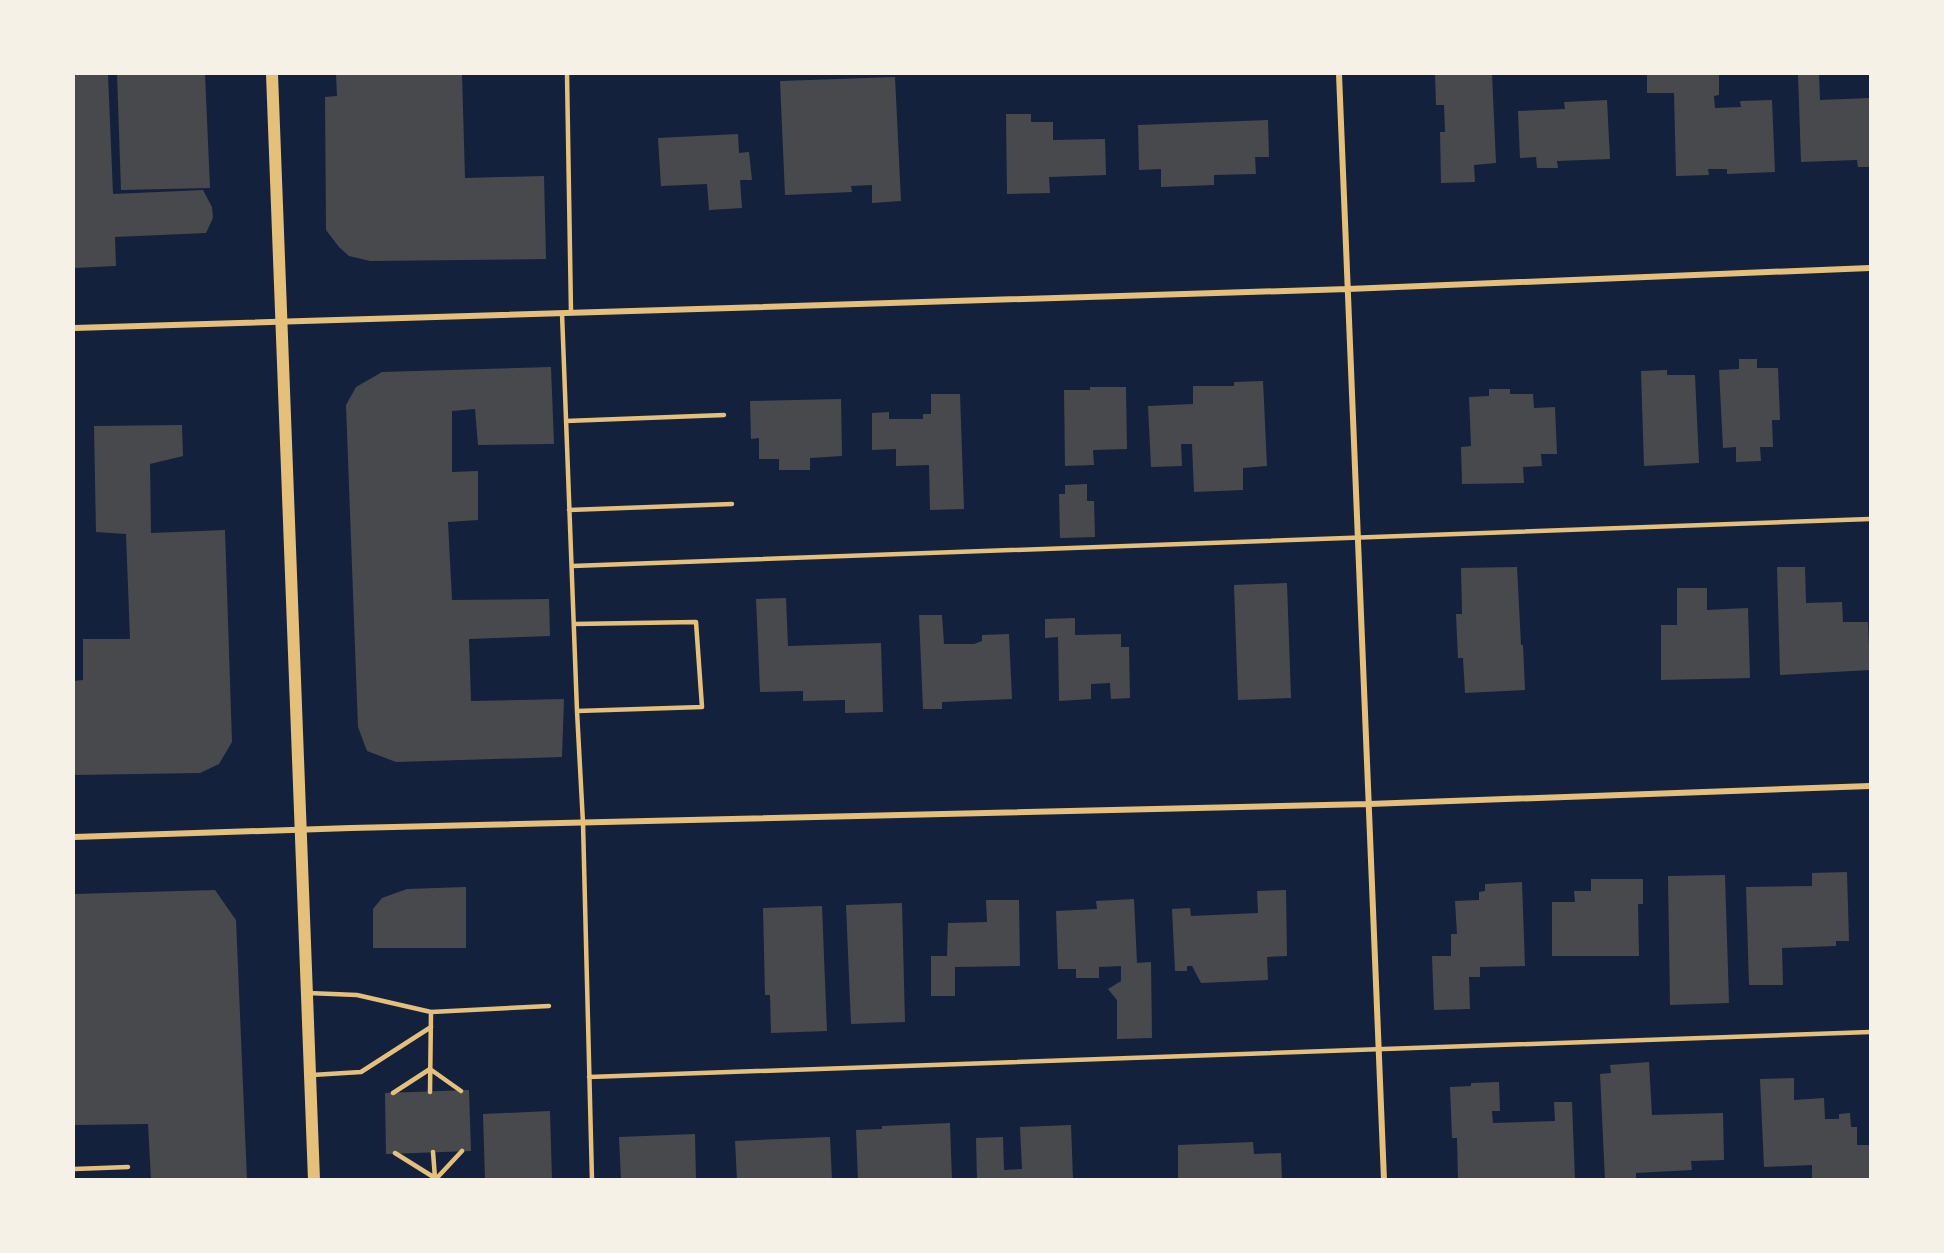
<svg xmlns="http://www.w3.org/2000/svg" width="1944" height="1253" font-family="'Work Sans',sans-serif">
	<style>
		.building { fill: #48494c }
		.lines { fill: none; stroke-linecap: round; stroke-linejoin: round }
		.service { stroke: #e5c07b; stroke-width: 4.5 }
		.minor { stroke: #e5c07b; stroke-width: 6 }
		.secondary { stroke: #e5c07b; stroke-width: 12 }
	</style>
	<rect width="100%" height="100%" fill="#14213d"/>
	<path class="building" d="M74,74H108L113,194L203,190L212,207L213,218L206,233L115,237L116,266L74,268Z
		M117,74H205L210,188L121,190Z
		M336,74H462L465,178L544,176L546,259L370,261L349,256L339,247L326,230L325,97L337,96Z
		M1435,74H1492L1496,163L1474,165L1475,182L1441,183L1440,132H1445L1444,105H1436Z
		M1647,74H1719V95L1714,96L1715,108L1741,107L1740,101L1772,100L1775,172L1727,174V169H1708L1709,175L1676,176L1674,93H1647Z
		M1798,74H1819L1820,100L1870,98V167H1858L1857,160L1801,162Z
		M895,77L901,201L872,203V185L851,186L852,192L785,195L780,81Z
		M1607,100L1610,159L1557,161L1558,168H1537L1536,157L1520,158L1518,111L1565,109L1564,102Z
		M1006,114H1031V122H1053V140L1105,139L1106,175L1049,177L1050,193L1007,194Z
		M1268,120L1269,157H1255L1256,174L1214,175V185L1161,187V169L1139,170L1138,125Z
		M738,134L739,153L749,152L752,180H740L742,208L709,210L707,184L661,186L658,138Z
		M1739,359H1757V368H1778L1780,420H1772L1773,447H1760L1761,461L1736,462V447L1723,448L1719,370L1739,369Z
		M551,367L554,444L478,445L475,409L452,411V472L478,471V520L448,522L452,600L549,599L550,636L469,639L471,701L564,699L562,757L396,762L367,751L358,727L346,405L356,387L382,372Z
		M1667,370V375H1695L1699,463L1644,466L1641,371Z
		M1263,381L1267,466L1243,468V490L1194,492L1192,444H1181L1182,466L1151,467L1148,406L1193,404V386H1234V382Z
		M1090,387H1126L1127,449L1093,450L1094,465L1065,466L1064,390H1090Z
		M1489,389H1510V394H1533L1534,408L1555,407L1557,454H1541L1542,466L1523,467L1524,483L1462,484L1461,447L1471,446L1469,397L1489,396Z
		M931,394H960L964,509L930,510L929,465L896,466V449L872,450V413L889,412V419H923V414H931Z
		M841,399L842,456L810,458V470H779V459H759V438L751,439L750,401Z
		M182,425L183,456L150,464L151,533L225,530L232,742L219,764L200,773L74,775V681L83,680V639H130L126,534L96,532L94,426Z
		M1087,484V501H1094L1095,537L1060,538L1059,494H1065V485Z
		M1517,567L1521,645H1523L1525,690L1465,693L1463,658H1458L1456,614H1462L1461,568Z
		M1777,567H1805L1806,603L1842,602L1843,622H1868L1870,670L1780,675Z
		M1287,583L1291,698L1238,700L1234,585Z
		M1677,588H1707V610L1748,608L1750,678L1661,680V625H1677Z
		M786,598L788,646L881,643L883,712L845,713V700L803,701V691L760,692L756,599Z
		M919,615H942L944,644H974L982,641V635L1009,634L1012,699L942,702V709H923Z
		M1075,618V635L1121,634V647H1129L1130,698L1111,699L1110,683L1091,684V699L1059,701L1058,637L1045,638V619Z
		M1847,872L1849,941H1836V946L1782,948L1783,985H1749L1746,887L1812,886V873Z
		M1725,875L1729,1003L1670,1005L1668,876Z
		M1591,879H1643V904H1638L1639,956H1552V902H1575L1574,891H1591Z
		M1522,882L1525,966L1480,967V977H1469L1470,1009L1434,1010L1432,956H1451V934H1457L1455,901L1479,900V892L1485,891V884Z
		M466,887V948H373V909L382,898L407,889Z
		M215,890L236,920L247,1180H151L148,1124L74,1125V894Z
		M1286,890L1287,956L1267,957L1268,980L1201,983L1192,966H1187V971H1175L1172,909L1190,908L1191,916L1258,913L1257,891Z
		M1134,899L1137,963L1151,962L1152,1038L1117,1039V1000L1108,989L1121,981V966L1099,967V978H1076V969H1058L1056,911L1097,909L1096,901Z
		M986,900H1019L1020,966L955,967V996H931V956H947L948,923L987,922Z
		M902,903L905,1022L851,1024L846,905Z
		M822,906L827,1031L771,1033L770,995H765L763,908Z
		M1649,1062L1652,1115L1723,1113L1724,1160L1691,1161L1692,1170L1636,1173V1180H1605L1600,1074L1611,1073L1610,1065Z
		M1794,1078V1100L1824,1098L1825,1119H1839V1114L1850,1113L1851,1127H1857V1145H1870V1180H1812V1165L1764,1167L1760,1079Z
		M1499,1082L1500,1111H1492L1493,1123L1555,1121L1554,1102H1572L1575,1180H1458L1457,1138H1452L1450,1087L1471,1086V1083Z
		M469,1090L471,1151L386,1154L385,1093Z
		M550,1111L552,1180H485L483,1114Z
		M950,1123L952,1180H858L856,1130L882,1129V1126Z
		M1071,1125L1073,1180H977L976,1138L1003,1137L1004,1170L1022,1169L1020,1127Z
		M695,1134L696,1180H621L619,1137Z
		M830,1137L832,1180H737L735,1141Z
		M1253,1142L1254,1154L1281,1153L1282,1180H1178V1145Z"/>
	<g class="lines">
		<path class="service" d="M567,74L571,312
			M562,313L577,711L583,823L592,1180
			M566,421L724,415
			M569,510L732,504
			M572,566L1870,519
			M574,624L696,622L702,707L577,711
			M308,993L357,995L431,1012L549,1006
			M312,1075L361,1072L431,1027
			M589,1077L1870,1032
			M430,1092L431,1012
			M393,1093L430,1069L461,1091
			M395,1153L435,1178L433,1152
			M74,1169L128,1167
			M435,1180L462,1151"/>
		<path class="minor" d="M1339,74L1384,1180
			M74,328L1348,289L1870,268
			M74,837L351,828L1369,804L1870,786"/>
		<path class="secondary" d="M272,74L314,1180"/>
	</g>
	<rect width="1944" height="1253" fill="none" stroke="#f6f1e7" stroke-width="150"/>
</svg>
